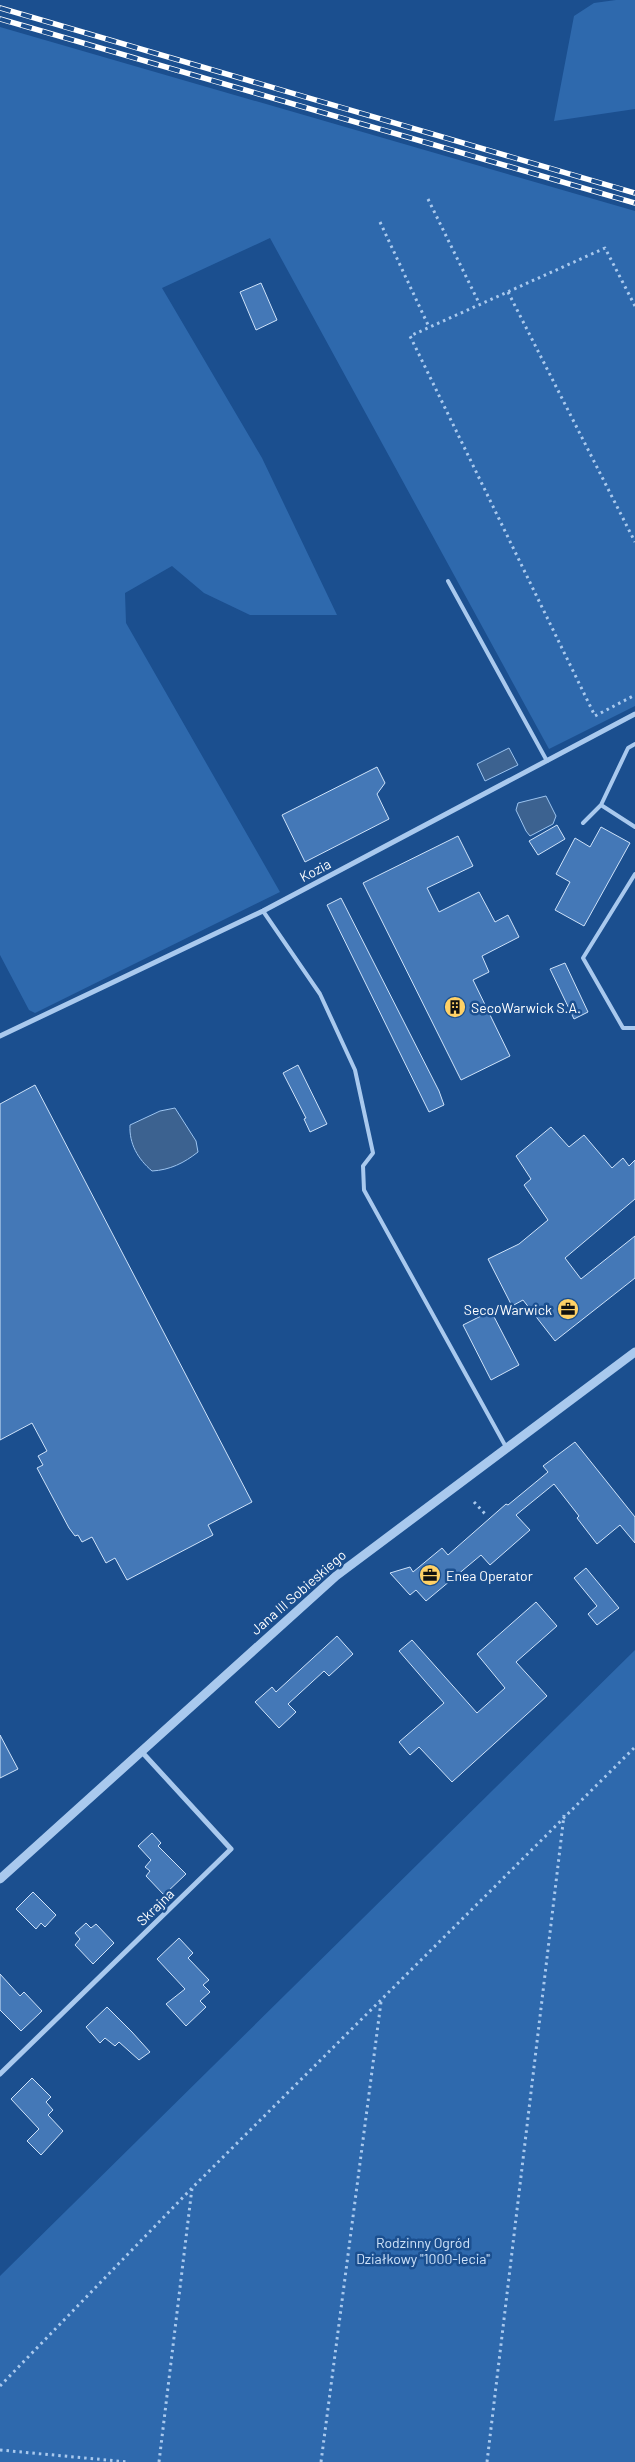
<svg xmlns="http://www.w3.org/2000/svg" width="635" height="2462" font-family="Barlow,sans-serif">
	<style>
		.green { fill: #2e69ad }
		.water { fill: #3c6290; stroke: #9cc4f0 }
		.building { fill: #4478b7; stroke: #cfe3fa }
		.lines { fill: none; stroke-linecap: round; stroke-linejoin: round }
		.path { stroke: #a9c9ee; stroke-width: 3; stroke-dasharray: 2.5 4; stroke-linecap: butt }
		.service { stroke: #a9c9ee; stroke-width: 4 }
		.minor { stroke: #a9c9ee; stroke-width: 5 }
		.tertiary { stroke: #a9c9ee; stroke-width: 9 }
		.rail-casing { stroke: #fff; stroke-width: 5.5 }
		.rail { stroke: #1b4f8f; stroke-width: 4; stroke-dasharray: 11; stroke-linecap: butt }
		.labels { text-anchor: middle; dominant-baseline: central; stroke-width: 5; stroke-linejoin: round; paint-order: stroke }
		.street-label { font-size: 14px; fill: #fff; stroke: #1b4f8f }
		.poi-label { font-size: 14px; fill: #fff; stroke: #1b4f8f; text-anchor: start }
		.park-label { font-size: 14px; fill: #cfe3fa; stroke: #1b4f8f }
	</style>
	<rect width="100%" height="100%" fill="#1b4f8f"/>
	<path class="green" d="M616,0H635V109L554,121L574,16L594,3Z
		M0,27L635,211V706L549,749L270,238L162,288L262,458L337,615H250L204,593L172,566L125,593L126,623L280,892L35,1013L29,1010L0,955Z
		M635,1650V2462H0V2276Z"/>
	<path class="water" d="M509,748L518,765L485,781L477,764Z
		M546,796L556,816L553,824L530,836L526,831L516,810L518,803Z
		M175,1108L196,1141L198,1152C184,1163 170,1170 152,1171C138,1159 129,1144 130,1125L160,1111Z"/>
	<path class="building" d="M261,283L277,320L256,330L240,292Z
		M377,767L385,783L377,794L389,819L305,862L282,815Z
		M557,825L565,839L538,855L529,841Z
		M601,827L630,843L584,926L555,910L570,882L556,874L575,838L590,847Z
		M458,836L473,866L427,888L439,912L479,892L495,922L508,915L519,937L482,956L489,972L473,980L510,1056L461,1080L363,883Z
		M341,898L439,1091L444,1105L429,1112L327,905Z
		M565,963L588,1012L574,1019L550,969Z
		M298,1065L327,1124L310,1132L304,1119L306,1118L283,1073Z
		M35,1085L252,1502L208,1525L213,1535L127,1580L115,1558L106,1563L92,1537L82,1542L78,1535L75,1536L69,1528L37,1468L43,1465L38,1456L47,1451L32,1423L0,1440V1104Z
		M551,1127L569,1147L584,1135L612,1168L623,1158L629,1166L635,1160V1199L565,1258L581,1279L635,1236V1278L555,1341L523,1300L512,1306L488,1259L519,1244L548,1220L524,1185L531,1179L516,1156Z
		M491,1311L519,1365L491,1380L463,1325Z
		M575,1442L635,1517V1543L620,1525L597,1544L577,1518L579,1516L554,1484L516,1515L530,1530L490,1565L481,1555L426,1601L416,1590L410,1595L390,1573L410,1567L413,1572L442,1548L448,1555L506,1504L508,1505L548,1472L543,1466Z
		M586,1568L619,1608L597,1625L588,1614L597,1606L574,1578Z
		M536,1602L557,1626L516,1662L547,1696L452,1782L419,1747L410,1755L399,1742L444,1703L399,1651L412,1640L477,1713L505,1688L477,1654Z
		M337,1636L353,1654L329,1676L324,1671L288,1704L296,1712L279,1728L255,1702L272,1687L276,1692Z
		M0,1735L18,1769L0,1778Z
		M152,1833L161,1843L158,1846L186,1874L164,1895L146,1876L150,1871L145,1867L151,1860L138,1846Z
		M33,1892L56,1915L45,1927L41,1923L36,1929L16,1909Z
		M86,1923L91,1928L96,1924L114,1943L93,1964L75,1945L80,1939L75,1933Z
		M179,1938L193,1953L188,1958L209,1980L203,1985L210,1992L200,2001L206,2007L186,2026L166,2004L185,1989L157,1959Z
		M0,1974L20,1996L24,1992L42,2011L21,2031L0,2010Z
		M107,2007L132,2032L150,2052L139,2060L119,2042L115,2046L105,2038L100,2043L86,2027Z
		M32,2078L51,2097L46,2102L53,2110L48,2115L63,2131L41,2155L27,2141L39,2129L11,2099Z"/>
	<g class="lines">
		<path class="path" d="M428,199L479,303
			M380,222L429,327
			M508,292L635,542
			M635,306L605,248L410,336L595,716L635,695
			M474,1502L487,1516
			M0,2386L192,2188L635,1747
			M0,2450L128,2462
			M159,2462L192,2188
			M321,2462L381,2002
			M487,2462L564,1815"/>
		<path class="service" d="M448,581L547,761
			M635,744L628,748L601,805L635,827
			M583,823L601,805
			M635,874L583,958L623,1028H635
			M263,911L320,994L355,1070L373,1153L363,1166L364,1190L506,1447"/>
		<path class="minor" d="M0,1036L263,911L635,714
			M0,2074L231,1849L141,1751"/>
		<path class="tertiary" d="M0,1879L336,1576L635,1352"/>
		<g class="rail-casing">
			<path id="rail" d="M0,8L635,193
				M0,19L635,203"/>
		</g>
		<use href="#rail" class="rail"/>
	</g>
	<defs>
		<g id="building-disc" transform="scale(1.125)"><circle r="9.5" fill="#ffd166" stroke="#1b4f8f"/><path d="M-4-6H4V6H1V3H-1V6H-4ZM-2.5-4.3h1.7v1.8h-1.7ZM.8-4.3h1.7v1.8H.8ZM-2.5-1h1.7V.8h-1.7ZM.8-1h1.7V.8H.8Z" fill="#111"/></g>
		<g id="office-disc" transform="scale(1.125)"><circle r="9.5" fill="#ffd166" stroke="#1b4f8f"/><path d="M-6-3h4V-5.5h4V-3h4V5H-6ZM-1-4.5V-3h2v-1.5ZM-6 0V1H6V0Z" fill="#111"/></g>
	</defs>
	<g fill-rule="evenodd">
		<use href="#building-disc" x="455" y="1007"/>
		<use href="#office-disc" x="568" y="1309"/>
		<use href="#office-disc" x="430" y="1575"/>
	</g>
	<g class="labels">
		<g class="street-label">
			<text transform="translate(315 870) rotate(-28)">Kozia</text>
			<text transform="translate(298 1592) rotate(-41)">Jana III Sobieskiego</text>
			<text transform="translate(155 1907) rotate(-44)">Skrajna</text>
		</g>
		<g class="poi-label">
			<text x="471" y="1007">SecoWarwick S.A.</text>
			<text x="552" y="1309" text-anchor="end">Seco/Warwick</text>
			<text x="446" y="1575">Enea Operator</text>
		</g>
		<g class="park-label">
			<text x="423" y="2242">Rodzinny Ogród<tspan x="423" dy="16">Działkowy "1000-lecia"</tspan></text>
		</g>
	</g>
</svg>
